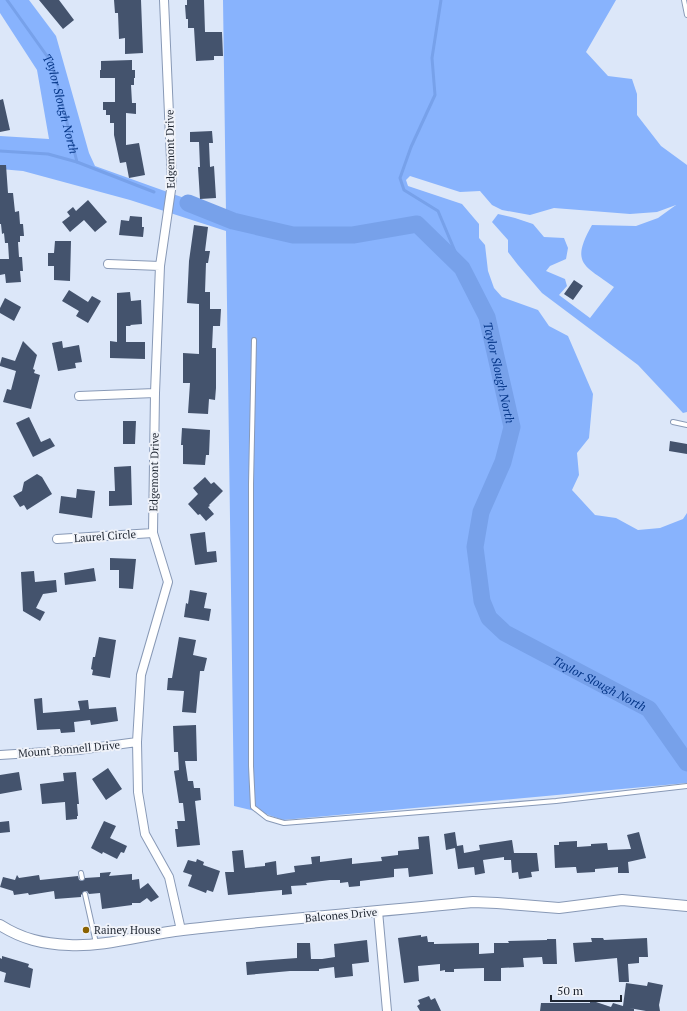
<svg xmlns="http://www.w3.org/2000/svg" width="687" height="1011" font-family="'PT Serif',serif">
	<style>
		.forest { fill: #88b3fd }
		.lines { fill: none; stroke-linecap: round; stroke-linejoin: round }
		.stream { stroke: #77a1ea; stroke-width: 3 }
		.river { stroke: #77a1ea; stroke-width: 17 }
		.building { fill: #44536d }
		.service-casing { stroke: #8899b6; stroke-width: 6 }
		.minor-casing { stroke: #8899b6; stroke-width: 10 }
		.tertiary-casing { stroke: #8899b6; stroke-width: 12 }
		.service { stroke: #fff; stroke-width: 4 }
		.minor { stroke: #fff; stroke-width: 8 }
		.tertiary { stroke: #fff; stroke-width: 10 }
		.poi-dot { fill: #8a6201; stroke: #f0f3fa; stroke-width: 1.5 }
		.labels { text-anchor: middle; dominant-baseline: central; stroke-width: 4; stroke-linejoin: round; paint-order: stroke }
		.street-label { font-size: 11px; fill: #1e2530; stroke: #f0f3fa }
		.poi-label { font-size: 11px; fill: #1e2530; stroke: #f0f3fa; text-anchor: start }
		.water-label { font-size: 12px; font-style: italic; fill: #043587; stroke: #f0f3fa }
	</style>
	<rect width="100%" height="100%" fill="#dce7f9"/>
	<path class="forest" d="M0,0H29L56,36L89,153L95,166L226,213L223,0H616L586,52L608,76L632,79L637,94V115L661,146L687,165V412L683,413L638,365L542,293L518,265L508,252V240L492,222L498,214L515,218L533,224L544,237L564,238L568,248L566,259L550,266L546,271L565,279L567,286L559,295L590,318L614,287C584,265 570,264 592,225L636,226L658,218L676,205L657,212L630,214L554,208L530,215L502,210L492,205L480,191L460,192L410,176L406,180L408,186L462,204L479,224V238L485,245L488,271L494,288L502,297L538,310L549,326L568,336L593,394L589,438L577,453L579,475L572,490L595,515L616,518L638,530L660,528L683,519L687,513V783L283,820L263,813L234,806L226,231L130,200L23,171L0,169V136L49,139L37,70L0,13Z"/>
	<g class="lines">
		<g class="stream">
			<path id="s1" d="M7,0L52,63L77,162L154,192"/>
			<path d="M441,0L432,58L435,95L411,147L400,178L404,190L438,211L462,268"/>
			<path d="M0,151L48,154L77,162"/>
		</g>
		<path class="river" id="s2" d="M188,203L233,221L293,235H353L417,224L462,268L487,317L512,427L503,462L481,512L475,547L482,601L489,618L505,633L649,709L687,763"/>
	</g>
	<path class="building" d="M39,0H59L74,20L63,29Z
		M114,0H141L143,53L125,54V38L119,39L118,13H115Z
		M187,0H204L205,32H222L223,56H214V60L196,61L194,28H188V19H186L185,5H187Z
		M132,60V70H135V78H134V85H131L132,103H136V114L126,113V145L139,143L145,175L129,178L126,162L120,163L114,135V123H110V115H106V110H103V102H115V78H100V70H101V61Z
		M3,99L10,130L0,132V100Z
		M212,131L213,143H209L210,167L214,166L216,198L200,199L198,167H200L199,142H190V132Z
		M0,165H6L8,193H13L15,212L19,211L20,224H23L24,236H20V242H18L19,257H22L23,271H20L21,282L6,283L5,274L0,275V259H9L8,243H5L4,233L2,234L1,224H0Z
		M88,200L107,222L95,232L84,220L70,232L62,222L70,216L67,212L73,207L76,211Z
		M130,216L142,217V227H144L143,237L119,235L121,220L129,221Z
		M194,225L208,227L205,251H210L208,263H206L205,292H210V309H221L220,326H213L212,348H216V388L215,400L209,399L208,414L188,413L190,383H183V353L199,354V304L187,303L189,261Z
		M55,241H71L70,281L54,280V266H48V253H54Z
		M574,280L583,286L573,300L564,294Z
		M69,290L88,302L92,296L101,301L88,323L76,316L79,311L62,301Z
		M130,292L131,301L141,300L142,324L130,325L131,326H126V342H145V359L110,358V341L117,342V293Z
		M5,298L21,307L14,321L0,313V308Z
		M23,341L37,355L33,369L35,370L34,373L40,375L31,409L3,402L7,389L11,390L16,371L0,366V364L2,357L15,361Z
		M62,341L63,348L79,345L82,362L75,363L76,368L58,371L52,343Z
		M29,417L41,442L50,438L55,446L33,457L16,423Z
		M123,421H136L135,444H123Z
		M182,428L210,430L209,455H206L205,465L183,464V445H181Z
		M670,441L687,444V454L669,451Z
		M131,466L132,505L109,506V491H115L114,467Z
		M37,474L42,477L52,494L27,510L24,505L20,507L13,496L22,491L24,482Z
		M205,477L211,484L214,482L223,491L209,505L210,506L208,507L214,514L206,521L200,514L198,515L188,504L198,494L193,488Z
		M77,489L95,491L92,518L59,513L61,496L76,498Z
		M205,532L207,552L216,551L217,562L195,565L190,534Z
		M110,558L136,559L133,589L119,588V570H110Z
		M94,568L96,581L65,585L64,573Z
		M34,571L35,582L56,580L57,592L43,594L36,608L45,612L40,621L23,611L21,572Z
		M190,590L207,593L204,608L211,609L209,621L184,617L186,603L188,604Z
		M99,637L116,640L110,678L92,675L93,670L91,669L93,657H95Z
		M179,637L196,640L193,655L207,658L204,671H200L196,713L182,712L184,691L167,690L168,678H172Z
		M42,698L43,713L80,710L78,701L88,700L89,709L116,707L118,721L91,725L90,720L74,722L75,732L61,733L60,729L37,730L34,699Z
		M196,725L197,761H185L188,781H193L194,788H200L201,800L195,801L200,845L177,847L175,829H178L177,821H185L183,803H179L174,771L179,770L178,752H174L173,726Z
		M108,768L122,789L106,800L92,779Z
		M19,772L22,790L0,794V775Z
		M76,772L79,804H77L78,816H77V819L66,820L65,802L42,804L40,784L64,781L63,773Z
		M9,821L10,832L0,833V822Z
		M104,821L116,826L110,838L127,846L124,853L121,852L117,859L103,852L102,854L91,848Z
		M455,832L457,846L463,845L464,853L480,850L479,845L512,840L514,853H537L539,871L531,872L532,877L519,879L518,872L512,873L511,860H504V857L483,860L485,873L475,875L474,867L458,869L455,848L446,850L444,834Z
		M639,832L646,858L628,862L629,873H618V867L595,869V872L577,873L576,867H574L555,868L554,845H559V842L577,841V847L591,846V844L607,843L608,850L631,849L627,835Z
		M429,836L433,874L409,877L408,868L394,869V877L360,881V886L349,887L348,882L340,883V880H330L306,883L307,885L291,886L292,894L282,895V890L228,895L225,872H234L232,851L243,850L245,868L265,866V863L276,861L277,875L295,872L294,866L312,864L311,857L320,856V862L352,858V864L382,861L381,857L398,855V851L419,849L418,837Z
		M197,859L204,862L203,865L220,871L213,892L207,890L206,893L188,886L192,875L183,872L188,860L196,862Z
		M111,872L109,876L132,874V880L139,879L140,889L148,883L159,897L151,902L147,898L140,903H132V905L102,909L100,893L89,894L87,891H85L81,895V897L55,899L54,891L29,895L28,893L14,895L13,891L0,887L3,877L15,880L17,875L19,878L39,875L40,880L78,876L79,880L82,881L85,878L100,877V873Z
		M421,935V937L427,936L428,942H434V944L479,943V954L494,953V943H509L508,941L547,940V939H556L557,964H543L542,957L523,958L524,967L501,968V981H484V968L454,969V972H445V970L440,971V964L418,966L419,981L404,983L398,938Z
		M591,938H603L604,940L647,938L648,957H639V963L628,964L629,982H619L617,958L575,962L573,943L592,942Z
		M367,940L369,962L352,964L353,976L335,978L334,967L319,969V971H290L247,975L246,962L297,958V943H310L311,959H322L335,957L334,944Z
		M2,956L29,964L28,967L33,969L30,988L4,982L6,973L0,971V958L2,959Z
		M648,982L663,985L659,1005L660,1011H646L629,1008L634,1009V1011H540L541,1003H590V1000L611,1007L613,1003L623,1006L626,983L647,986Z
		M429,996L431,1000L435,998L441,1011H420L417,1006L420,1004L418,1000Z"/>
	<g class="lines">
		<g class="service-casing">
			<path id="service" d="M684,0L687,15
				M254,340L251,484V766L253,807L267,818L284,823L556,801L687,786
				M673,422L687,425
				M81,873L82,878
				M85,894L96,943"/>
		</g>
		<g class="minor-casing">
			<path id="minor" d="M164,0L172,183L160,266L155,393L153,533L168,582L141,675L137,742L138,792L145,834L169,877L181,930
				M108,264L160,266
				M79,396L155,393
				M57,539L153,533
				M0,755L78,750L137,742
				M378,911L387,1011"/>
		</g>
		<g class="tertiary-casing">
			<path id="tertiary" d="M0,925C22,939 43,944 69,945C106,947 145,934 183,930C279,919 376,912 473,902L497,903L559,908L622,900L687,906"/>
		</g>
		<use href="#service" class="service"/>
		<use href="#minor" class="minor"/>
		<use href="#tertiary" class="tertiary"/>
	</g>
	<circle class="poi-dot" cx="86" cy="930" r="4"/>
	<g class="labels">
		<g class="street-label">
			<text transform="translate(170 149) rotate(-91)">Edgemont Drive</text>
			<text transform="translate(154 472) rotate(-89)">Edgemont Drive</text>
			<text transform="translate(105 536) rotate(-4)">Laurel Circle</text>
			<text transform="translate(69 749) rotate(-5)">Mount Bonnell Drive</text>
			<text transform="translate(341 915) rotate(-5)">Balcones Drive</text>
		</g>
		<g class="poi-label">
			<text x="94" y="930">Rainey House</text>
		</g>
		<g class="water-label">
			<text stroke="none"><textPath href="#s1" startOffset="119">Taylor Slough North</textPath></text>
			<text stroke="none"><textPath href="#s2" startOffset="410">Taylor Slough North</textPath></text>
			<text stroke="none"><textPath href="#s2" startOffset="794">Taylor Slough North</textPath></text>
		</g>
	</g>
	<path d="M551 995v6h70v-6" fill="none" stroke="#1e2530" stroke-width="2"/>
	<text x="557" y="995" font-size="12" fill="#1e2530" stroke="#f0f3fa" stroke-width="3" paint-order="stroke">50 m</text>
</svg>
